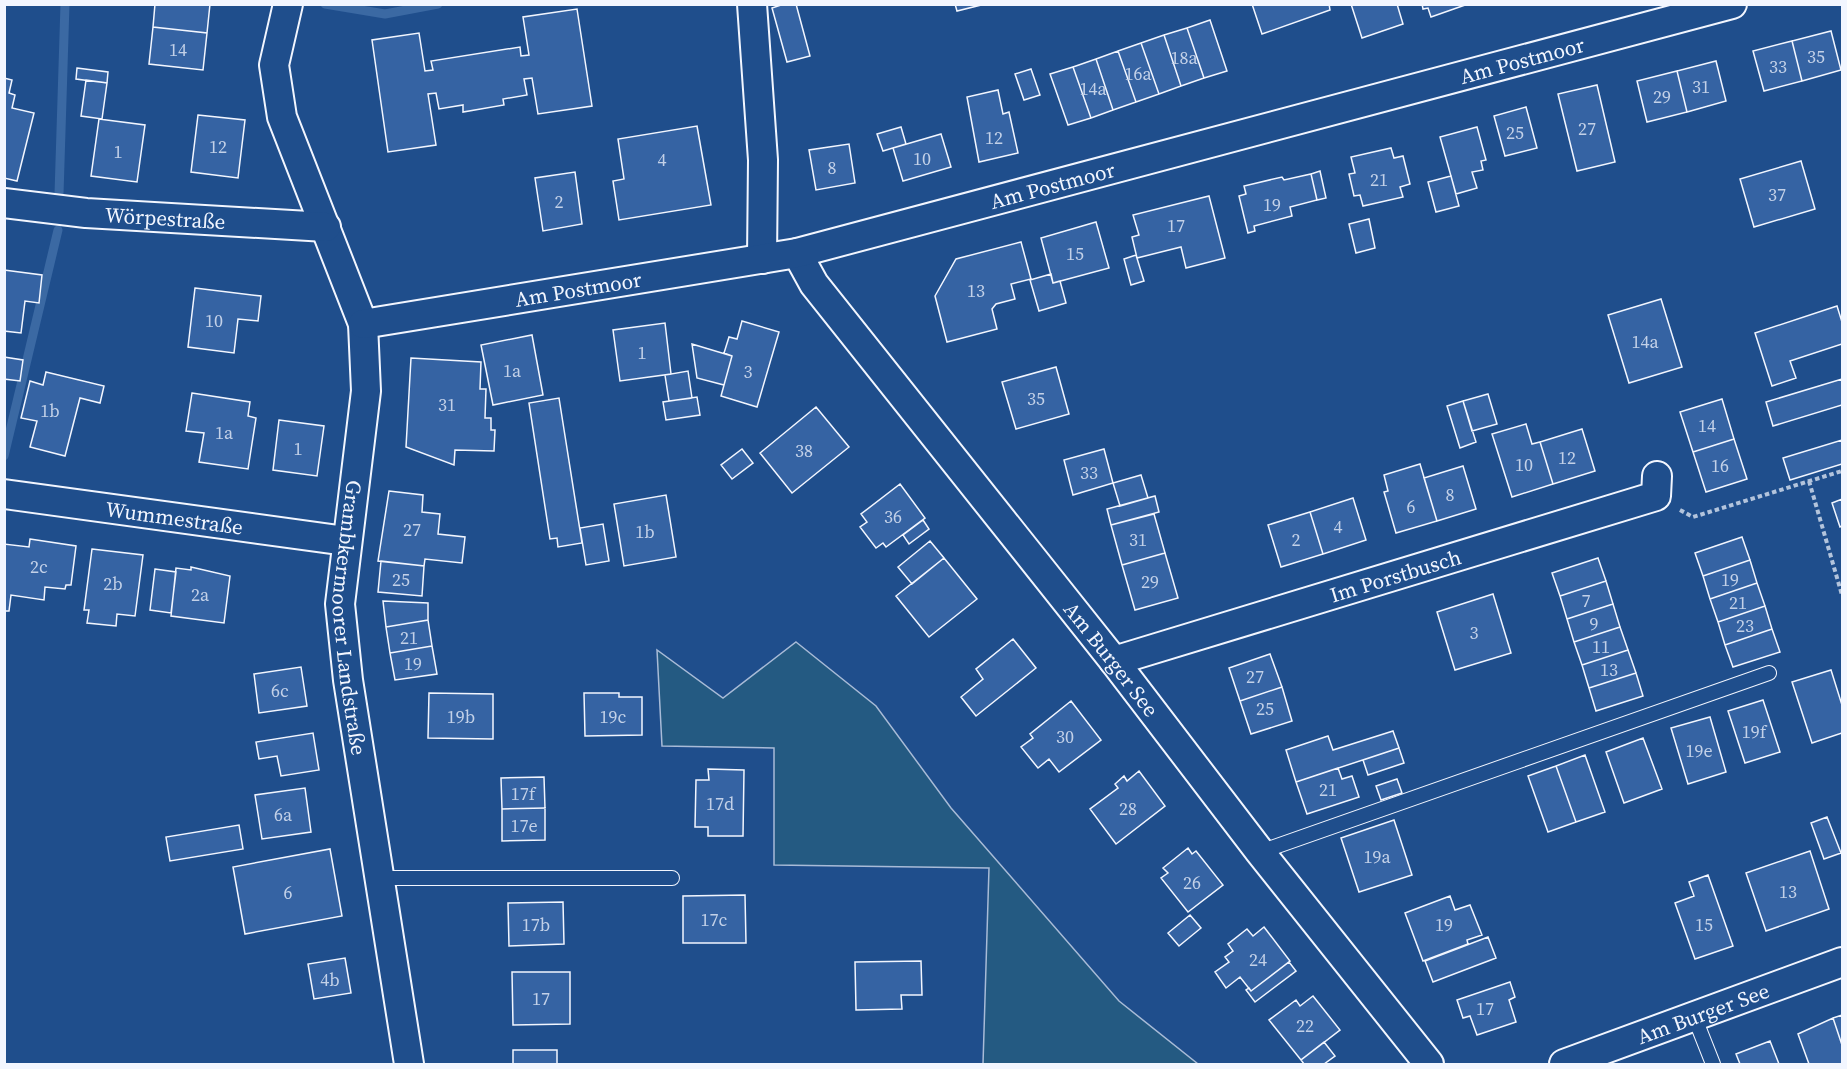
<svg xmlns="http://www.w3.org/2000/svg" width="1847" height="1069" font-family="'Source Serif 4',serif">
	<style>
		.green { fill: #245a82; stroke: #a8bbd7; stroke-width: 1.5 }
		.lines { fill: none; stroke-linecap: round; stroke-linejoin: round }
		.stream { stroke: #3b69a3; stroke-width: 9 }
		.building { fill: #3563a3; stroke: #f2f6ff; stroke-width: 1.5 }
		.lane-casing { stroke: #f2f6ff; stroke-width: 16 }
		.street-casing { stroke: #f2f6ff; stroke-width: 32 }
		.path { stroke: #b3c4dc; stroke-width: 4; stroke-dasharray: 4.5 3; stroke-linecap: butt }
		.lane { stroke: #1f4e8c; stroke-width: 14 }
		.street { stroke: #1f4e8c; stroke-width: 28 }
		.labels { text-anchor: middle; dominant-baseline: central; stroke-width: 4.5; stroke-linejoin: round; paint-order: stroke }
		.number-label { font-size: 18px; fill: #c3d1e8 }
		.street-label { font-size: 21px; fill: #f2f6ff; stroke: #1f4e8c }
	</style>
	<rect width="100%" height="100%" fill="#1f4e8c"/>
	<path class="green" d="M796,642L876,706L951,808L1119,1001L1198,1064H983L989,868L774,865V748L662,746L657,650L723,698Z"/>
	<g class="lines">
		<path class="stream" d="M325,4L385,14L438,4
			M59,194L65,4
			M4,456L58,230"/>
	</g>
	<path class="building" d="M155,4H210L207,33L153,27Z
		M784,4H796L810,56L787,62L772,8Z
		M955,4H980L981,5L957,11Z
		M1252,4H1329L1330,10L1262,34Z
		M1351,4H1397L1403,24L1362,38Z
		M1422,4H1468L1431,17L1428,8L1423,9Z
		M577,9L592,106L538,114L532,78L524,79L527,95L503,99L504,105L463,112V105L439,109L436,93L428,94L436,145L388,152L372,40L419,33L425,71L433,70L431,61L520,47L521,56L529,55L523,17Z
		M1210,20L1227,71L1204,78L1187,28Z
		M153,27L207,33L203,70L149,64Z
		M1187,28L1204,78L1181,86L1164,35Z
		M1831,31L1841,70L1802,81L1792,41Z
		M1164,35L1181,86L1159,94L1141,43Z
		M1792,41L1802,81L1764,91L1753,51Z
		M1141,43L1159,94L1136,102L1118,51Z
		M1118,51L1136,102L1113,110L1096,59Z
		M1096,59L1113,110L1091,118L1073,67Z
		M1716,61L1726,101L1687,112L1677,71Z
		M1073,67L1091,118L1068,125L1050,74Z
		M77,68L108,72L107,83L76,79Z
		M1031,69L1040,95L1024,100L1015,74Z
		M1677,71L1687,112L1647,122L1637,81Z
		M4,78L12,80L9,93L15,95L12,108L34,113L17,181L4,178Z
		M86,80L107,83L102,119L81,116Z
		M1597,85L1615,162L1577,171L1558,94Z
		M998,90L1003,114L1009,112L1018,153L979,162L967,97Z
		M1526,107L1537,148L1505,156L1494,116Z
		M198,115L245,120L238,178L191,172Z
		M99,119L145,125L137,182L91,176Z
		M697,126L711,205L619,220L613,181L624,179L618,139Z
		M901,127L906,144L883,151L877,134Z
		M1477,127L1486,160L1481,161L1483,170L1472,172L1477,188L1456,194L1440,137Z
		M941,134L951,167L903,181L893,148Z
		M849,144L855,183L816,190L809,150Z
		M1391,148L1394,158L1403,156L1410,184L1400,187L1403,197L1363,206L1360,195L1354,196L1349,174L1355,173L1351,157Z
		M1801,161L1815,209L1754,227L1740,179Z
		M1320,171L1326,198L1317,200L1311,174Z
		M575,172L582,224L543,231L535,178Z
		M1311,174L1317,200L1290,207L1292,216L1254,226L1255,231L1248,233L1239,196L1246,194L1244,186L1282,177L1284,180Z
		M1451,176L1459,206L1436,212L1428,182Z
		M1209,196L1225,258L1186,268L1181,247L1137,258L1132,237L1139,235L1133,215Z
		M1369,219L1375,248L1356,253L1349,224Z
		M1096,222L1109,268L1053,283L1041,238Z
		M1021,242L1031,279L1011,284L1015,299L996,304L992,309L997,329L947,342L935,296L956,259Z
		M1136,255L1144,281L1131,285L1124,259Z
		M4,270L42,275L39,303L25,301L21,333L4,331Z
		M1051,274L1053,283L1060,281L1066,303L1039,311L1030,280Z
		M195,288L261,296L258,321L238,319L234,353L188,347Z
		M1661,299L1682,367L1629,383L1608,315Z
		M1837,306L1842,322V344L1790,361L1796,378L1772,386L1755,333Z
		M742,321L779,332L757,407L721,396L732,356L724,353L729,337L737,339Z
		M665,323L671,374L620,381L613,330Z
		M532,335L543,395L493,405L481,345Z
		M692,344L732,356L724,385L697,378Z
		M4,357L23,360L20,381L4,379Z
		M411,358L481,362L480,389H486L485,418H491V430H495L494,451L455,450L454,465L406,447Z
		M1056,367L1069,414L1016,429L1002,382Z
		M688,371L692,398L669,401L665,375Z
		M46,372L104,386L100,403L80,398L65,456L30,447L37,421L21,418L30,381L43,385Z
		M1842,379V405L1773,426L1766,402Z
		M192,393L250,402L248,416L256,418L248,469L199,462L204,433L186,431Z
		M1488,394L1497,424L1472,431L1463,401Z
		M697,397L700,415L666,420L663,402Z
		M559,398L582,543L558,547L557,538L550,539L529,403Z
		M1722,399L1734,439L1693,452L1680,412Z
		M1463,401L1476,442L1460,448L1447,406Z
		M816,407L849,447L792,493L760,453Z
		M279,420L324,426L317,476L273,470Z
		M1526,424L1532,444L1540,442L1553,484L1512,497L1492,434Z
		M1582,429L1595,471L1553,484L1540,442Z
		M1734,439L1747,479L1706,492L1693,452Z
		M1842,440V464L1790,480L1783,458Z
		M742,449L753,463L732,479L721,465Z
		M1104,449L1113,483L1073,495L1064,460Z
		M1420,464L1437,521L1396,533L1384,492L1388,491L1384,475Z
		M1463,466L1476,509L1437,521L1424,478Z
		M1141,475L1148,498L1120,506L1113,483Z
		M900,484L925,518L886,547L883,543L876,548L860,527L867,522L861,514Z
		M389,491L423,495L422,512L440,514L438,534L465,537L462,563L425,559L424,566L378,561Z
		M666,495L676,557L624,566L614,504Z
		M1155,496L1159,512L1111,525L1107,509Z
		M1353,498L1366,540L1323,554L1310,512Z
		M1842,499V526L1840,527L1832,503Z
		M1310,512L1323,554L1281,567L1268,525Z
		M1154,514L1165,553L1122,565L1111,525Z
		M923,520L929,529L909,544L903,535Z
		M603,524L609,561L586,565L580,528Z
		M1742,537L1750,560L1703,576L1695,553Z
		M30,539L76,546L71,585H66L65,589L45,587L44,600L11,595L9,611H4V544L29,547Z
		M930,541L944,558L912,584L898,567Z
		M92,549L143,555L135,616L117,614L116,626L87,623L89,610H84Z
		M1165,553L1178,598L1135,610L1122,565Z
		M944,558L977,599L929,637L896,596Z
		M1598,558L1606,581L1560,596L1552,573Z
		M1750,560L1757,583L1710,599L1703,576Z
		M381,561L424,566L422,596L378,592Z
		M191,567L230,576L224,623L171,616L176,568L191,570Z
		M155,569L176,572L171,613L150,610Z
		M1606,581L1613,604L1567,619L1560,596Z
		M1757,583L1765,606L1718,622L1710,599Z
		M1493,594L1511,653L1455,670L1437,612Z
		M383,601L428,603V620L386,627Z
		M1613,604L1620,627L1574,642L1567,619Z
		M1765,606L1772,629L1725,645L1718,622Z
		M428,620L432,646L390,653L386,627Z
		M1620,627L1628,650L1582,665L1574,642Z
		M1772,629L1780,652L1733,667L1725,645Z
		M1013,639L1036,668L976,716L961,697L983,679L976,669Z
		M432,646L437,674L395,680L390,653Z
		M1628,650L1636,673L1589,688L1582,665Z
		M1270,654L1282,687L1240,701L1229,668Z
		M301,667L307,706L259,713L254,674Z
		M1831,670L1842,705V733L1812,743L1792,682Z
		M1636,673L1643,696L1596,711L1589,688Z
		M1282,687L1292,721L1251,734L1240,701Z
		M429,693L493,694V739L428,738Z
		M584,693H619V697H642V735L585,736Z
		M1763,700L1780,752L1745,763L1728,711Z
		M1071,701L1101,740L1059,772L1049,759L1038,768L1021,747L1033,738L1030,734Z
		M1710,717L1726,772L1688,784L1671,728Z
		M1393,731L1399,748L1296,782L1286,750L1328,736L1333,750Z
		M313,733L319,770L281,776L277,756L259,759L256,742Z
		M1643,738L1662,789L1624,803L1606,752Z
		M1399,748L1404,763L1368,775L1363,760Z
		M1585,755L1605,812L1576,822L1556,766Z
		M1556,766L1576,822L1548,832L1528,776Z
		M1338,768L1342,779L1352,776L1359,797L1307,814L1296,782Z
		M708,769L744,770L743,836H708V827H695L696,780H709Z
		M1139,771L1165,806L1116,844L1090,809L1118,788L1115,784L1124,776L1127,781Z
		M544,777L545,808L502,809L501,778Z
		M1397,779L1402,793L1381,800L1376,786Z
		M305,788L311,832L262,839L255,795Z
		M545,808V840L502,841V809Z
		M1827,817L1841,853L1824,859L1811,823Z
		M1394,820L1412,875L1359,892L1341,838Z
		M239,825L243,849L170,861L166,837Z
		M1188,848L1192,854L1196,851L1223,885L1188,912L1161,878L1168,873L1163,868Z
		M330,849L342,916L245,934L233,867Z
		M1810,851L1829,909L1766,931L1746,873Z
		M1708,875L1733,946L1695,959L1675,903L1694,896L1689,882Z
		M745,895L746,943H683V896Z
		M1450,896L1455,910L1470,905L1482,935L1467,940L1468,944L1423,961L1405,913Z
		M563,902L564,944L509,946L508,903Z
		M1190,915L1201,928L1179,946L1168,933Z
		M1264,927L1290,961L1251,991L1240,977L1226,988L1215,972L1229,962L1225,957L1233,951L1228,944L1247,929L1253,936Z
		M1488,937L1496,958L1433,982L1425,961Z
		M345,958L351,993L314,999L308,964Z
		M921,961L922,995H901L902,1009L856,1010L855,962Z
		M1289,962L1296,971L1255,1002L1246,990L1249,988L1251,991Z
		M512,972H570V1024L513,1025Z
		M1510,982L1515,997L1509,1000L1516,1022L1477,1035L1470,1016L1463,1018L1457,1000Z
		M1313,996L1340,1030L1301,1060L1269,1020L1296,1000L1300,1006Z
		M1842,1015V1045L1833,1018Z
		M1833,1018L1842,1045V1064H1809L1798,1034Z
		M1770,1041L1779,1064H1740L1736,1054Z
		M1324,1042L1335,1056L1324,1064H1304L1301,1060Z
		M513,1050H557V1064H513Z"/>
	<g class="lines">
		<g class="lane-casing">
			<path id="lane" d="M1260,852L1769,673
				M380,878H672
				M1694,1016L1713,1064"/>
		</g>
		<g class="street-casing">
			<g id="street">
				<path id="s1" d="M288,4L274,65L282,117L363,324L366,391L340,604L348,680L409,1064"/>
				<path d="M752,4L763,160L762,259"/>
				<path id="s2" d="M4,203L86,213L326,227"/>
				<path id="s3" d="M797,253L814,284L1114,661L1260,852L1429,1064"/>
				<path id="s4" d="M363,324L797,253L1732,4"/>
				<path id="s5" d="M4,494L346,541"/>
				<path id="s6" d="M1114,661L1656,496L1657,476"/>
				<path id="s7" d="M1564,1064L1842,962"/>
			</g>
		</g>
		<path class="path" d="M1809,481L1842,595
			M1680,510L1693,517L1842,471"/>
		<use href="#lane" class="lane"/>
		<use href="#street" class="street"/>
	</g>
	<g class="labels">
		<g class="number-label">
			<text x="178" y="49">14</text>
			<text x="1816" y="56">35</text>
			<text x="1184" y="57">18a</text>
			<text x="1778" y="66">33</text>
			<text x="1138" y="73">16a</text>
			<text x="1701" y="86">31</text>
			<text x="1093" y="88">14a</text>
			<text x="1662" y="96">29</text>
			<text x="1587" y="128">27</text>
			<text x="1515" y="132">25</text>
			<text x="994" y="137">12</text>
			<text x="218" y="146">12</text>
			<text x="118" y="151">1</text>
			<text x="922" y="158">10</text>
			<text x="662" y="159">4</text>
			<text x="832" y="167">8</text>
			<text x="1379" y="179">21</text>
			<text x="1777" y="194">37</text>
			<text x="559" y="201">2</text>
			<text x="1272" y="204">19</text>
			<text x="1176" y="225">17</text>
			<text x="1075" y="253">15</text>
			<text x="976" y="290">13</text>
			<text x="214" y="320">10</text>
			<text x="1645" y="341">14a</text>
			<text x="642" y="352">1</text>
			<text x="512" y="370">1a</text>
			<text x="748" y="371">3</text>
			<text x="1036" y="398">35</text>
			<text x="447" y="404">31</text>
			<text x="50" y="410">1b</text>
			<text x="1707" y="425">14</text>
			<text x="224" y="432">1a</text>
			<text x="298" y="448">1</text>
			<text x="804" y="450">38</text>
			<text x="1567" y="457">12</text>
			<text x="1524" y="464">10</text>
			<text x="1720" y="465">16</text>
			<text x="1089" y="472">33</text>
			<text x="1450" y="494">8</text>
			<text x="1411" y="506">6</text>
			<text x="893" y="516">36</text>
			<text x="1338" y="526">4</text>
			<text x="412" y="529">27</text>
			<text x="645" y="531">1b</text>
			<text x="1138" y="539">31</text>
			<text x="1296" y="539">2</text>
			<text x="39" y="566">2c</text>
			<text x="401" y="579">25</text>
			<text x="1730" y="579">19</text>
			<text x="1150" y="581">29</text>
			<text x="113" y="583">2b</text>
			<text x="200" y="594">2a</text>
			<text x="1586" y="600">7</text>
			<text x="1738" y="602">21</text>
			<text x="1594" y="623">9</text>
			<text x="1745" y="625">23</text>
			<text x="1474" y="632">3</text>
			<text x="409" y="637">21</text>
			<text x="1601" y="646">11</text>
			<text x="413" y="663">19</text>
			<text x="1609" y="669">13</text>
			<text x="1255" y="676">27</text>
			<text x="280" y="690">6c</text>
			<text x="1265" y="708">25</text>
			<text x="461" y="716">19b</text>
			<text x="613" y="716">19c</text>
			<text x="1754" y="731">19f</text>
			<text x="1065" y="736">30</text>
			<text x="1699" y="750">19e</text>
			<text x="1328" y="789">21</text>
			<text x="523" y="793">17f</text>
			<text x="720" y="803">17d</text>
			<text x="1128" y="808">28</text>
			<text x="283" y="814">6a</text>
			<text x="524" y="825">17e</text>
			<text x="1377" y="856">19a</text>
			<text x="1192" y="882">26</text>
			<text x="1788" y="891">13</text>
			<text x="288" y="892">6</text>
			<text x="714" y="919">17c</text>
			<text x="536" y="924">17b</text>
			<text x="1444" y="924">19</text>
			<text x="1704" y="924">15</text>
			<text x="1258" y="959">24</text>
			<text x="330" y="979">4b</text>
			<text x="541" y="998">17</text>
			<text x="1485" y="1008">17</text>
			<text x="1305" y="1025">22</text>
		</g>
		<g class="street-label">
			<text stroke="none"><textPath href="#s4" startOffset="1190">Am Postmoor</textPath></text>
			<text stroke="none"><textPath href="#s4" startOffset="704">Am Postmoor</textPath></text>
			<text stroke="none"><textPath href="#s2" startOffset="162">Wörpestraße</textPath></text>
			<text stroke="none"><textPath href="#s4" startOffset="218">Am Postmoor</textPath></text>
			<text stroke="none"><textPath href="#s5" startOffset="172">Wummestraße</textPath></text>
			<text stroke="none"><textPath href="#s6" startOffset="294">Im Porstbusch</textPath></text>
			<text stroke="none"><textPath href="#s1" startOffset="633">Grambkermoorer Landstraße</textPath></text>
			<text stroke="none"><textPath href="#s3" startOffset="514">Am Burger See</textPath></text>
			<text stroke="none"><textPath href="#s7" startOffset="148">Am Burger See</textPath></text>
		</g>
	</g>
	<rect width="1847" height="1069" fill="none" stroke="#f2f6ff" stroke-width="12"/>
</svg>
